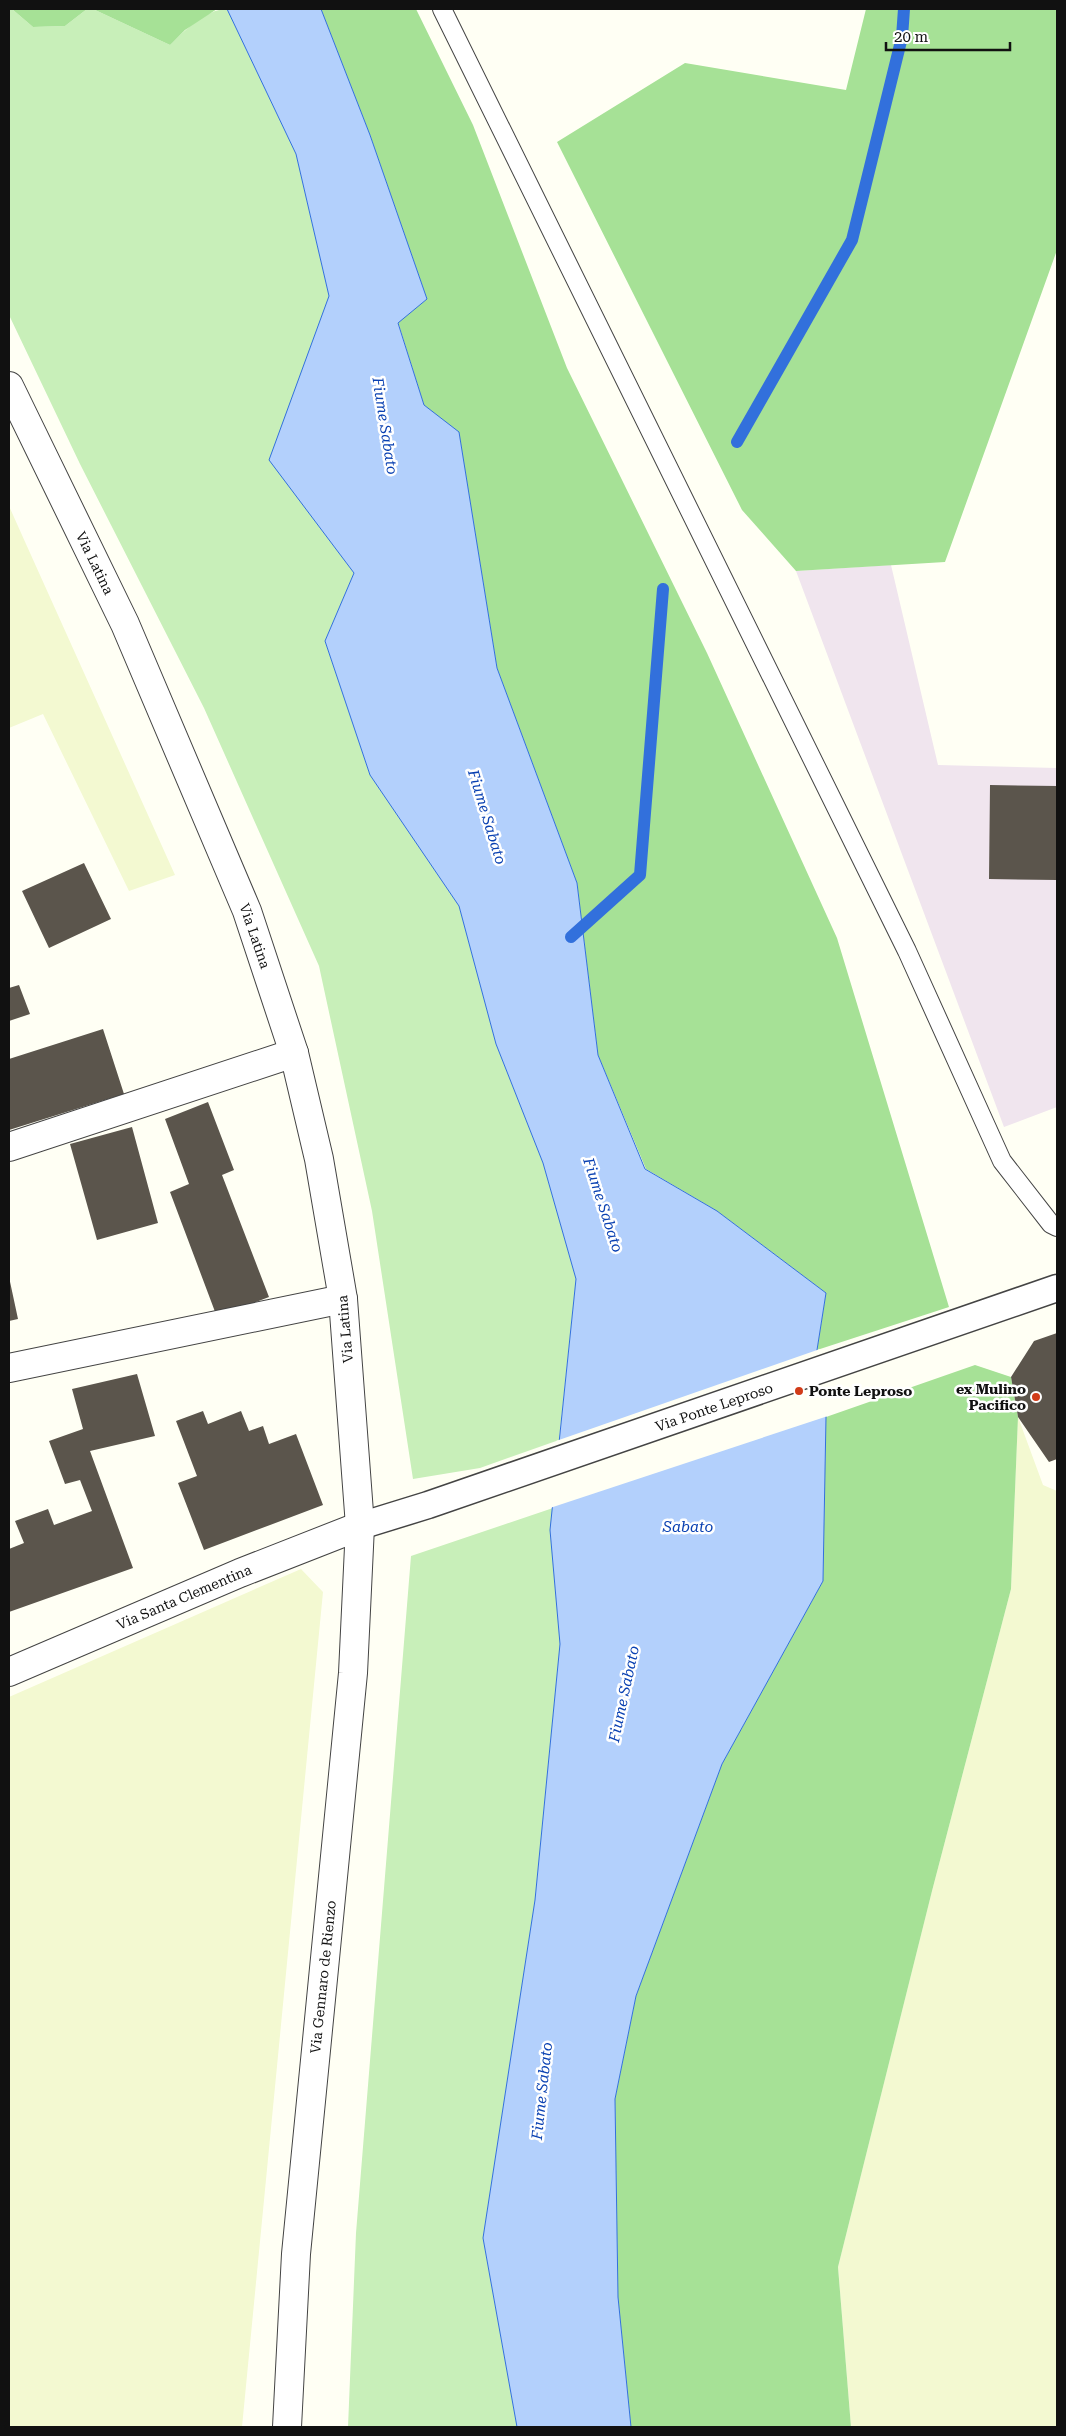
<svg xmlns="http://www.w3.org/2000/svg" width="1066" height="2436" font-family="'Roboto Serif',serif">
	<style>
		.industrial { fill: #f0e5ee }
		.farmland { fill: #f3f9d1 }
		.green { fill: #c8efb9 }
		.forest { fill: #a6e196 }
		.water { fill: #b3d0fc; stroke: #3270dc }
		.pier { fill: #fffff4 }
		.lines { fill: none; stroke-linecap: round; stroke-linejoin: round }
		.stream { stroke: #3270dc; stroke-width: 12 }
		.building { fill: #5b554c }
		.service-casing { stroke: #444; stroke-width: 20 }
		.pedestrian-casing { stroke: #444; stroke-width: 29 }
		.minor-casing { stroke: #444; stroke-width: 30 }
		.tertiary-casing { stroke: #444; stroke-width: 30 }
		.service { stroke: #fff; stroke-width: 18 }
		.pedestrian { stroke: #fff; stroke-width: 26 }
		.minor { stroke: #fff; stroke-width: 28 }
		.tertiary { stroke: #fff; stroke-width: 28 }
		.poi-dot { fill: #d13b18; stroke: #fff; stroke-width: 2 }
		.labels { text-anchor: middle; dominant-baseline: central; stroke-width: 5; stroke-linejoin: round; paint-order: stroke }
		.street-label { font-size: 14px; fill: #111; stroke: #fff }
		.poi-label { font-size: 14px; font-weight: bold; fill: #111; stroke: #fff; text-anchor: end }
		.water-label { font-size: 15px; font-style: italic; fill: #0a41b2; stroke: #fff }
	</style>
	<rect width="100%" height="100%" fill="#fffff4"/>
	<path class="industrial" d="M891,565L938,765L1057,768V1107L1004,1127L796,571Z"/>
	<path class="farmland" d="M9,506L26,544L175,875L129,891L43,714L9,728Z
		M1018,1417L1043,1485L1057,1491V2427H851L838,2267L932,1891L1011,1589Z
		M301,1569L323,1592L242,2427H9V1697Z"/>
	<path class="green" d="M9,9H12L33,27L65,26L87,9H93L170,45C184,31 206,9 227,9L296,154L329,296L270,460L354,573L325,641L370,775L459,906L496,1044L543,1163L576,1279L559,1440L480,1468L413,1479L372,1211L319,966L204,708L80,464L9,315Z
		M553,1508L550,1530L560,1644L535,1900L483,2238L517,2427H348L356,2233L411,1556Z"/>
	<path class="forest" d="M12,9H87L65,26L33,27Z
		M93,9H217L185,30L170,45Z
		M321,9H416L473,125L567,368L707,653L837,938L949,1307L817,1350L826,1293L717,1211L646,1169L598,1055L577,883L497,668L459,433L424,405L398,322L427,299L370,135Z
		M866,9H1057V250L945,562L796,571L742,510L557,142L685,63L846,90Z
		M975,1365L1011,1377L1018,1417L1011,1589L932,1891L838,2267L851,2427H631L618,2297L615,2099L636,1996L722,1764L823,1581L826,1417Z"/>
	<path class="water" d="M227,9H321L370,135L427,299L398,323L424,405L459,432L497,668L577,883L598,1055L645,1169L717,1211L826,1293L817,1350L826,1417L823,1581L722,1764L636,1996L615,2099L618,2297L631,2427H517L483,2238L535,1900L560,1644L550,1530L576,1279L543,1163L496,1044L459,906L370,775L325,641L354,573L269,460L329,296L296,154Z"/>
	<path class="pier" d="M820,1349L828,1416L550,1508L556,1441Z"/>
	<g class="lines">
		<path class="stream" d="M737,442L852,240L902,37L904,9
			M571,937L640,875L663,589"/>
	</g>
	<path class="building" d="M990,785L1057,786V880L989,879Z
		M84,863L111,919L49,948L22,891Z
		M19,985L30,1014L9,1021V988Z
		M103,1029L124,1094L9,1130V1059Z
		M208,1102L234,1170L222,1175L269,1297L217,1317L170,1192L189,1184L165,1119Z
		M132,1127L158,1223L97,1240L70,1144Z
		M9,1277L18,1319L9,1321Z
		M1057,1333V1459L1049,1462L1018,1417L1011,1377L1034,1341Z
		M137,1374L155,1436L90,1451L133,1568L9,1612V1549L24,1543L15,1521L48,1509L54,1525L92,1511L80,1480L65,1484L49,1441L83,1429L72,1389Z
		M203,1411L208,1424L241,1411L249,1431L263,1426L269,1444L296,1434L323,1505L204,1550L178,1483L197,1476L176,1421Z"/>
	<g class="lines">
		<g class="service-casing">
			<path id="service" d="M442,9L907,951L1002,1161L1051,1224L1057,1227"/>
		</g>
		<g class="pedestrian-casing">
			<path id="pedestrian" d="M360,1526L428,1505L1057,1288"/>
		</g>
		<g class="minor-casing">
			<path id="minor" d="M9,1147L294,1053
				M9,1368L343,1299
				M9,1672L240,1573L360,1526"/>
		</g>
		<g class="tertiary-casing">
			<path id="tertiary" d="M9,386L125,624L247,911L294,1053L319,1159L343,1299L360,1526L353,1673L296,2254L287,2427"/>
		</g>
		<use href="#service" class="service"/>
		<use href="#pedestrian" class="pedestrian"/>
		<use href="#minor" class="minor"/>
		<use href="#tertiary" class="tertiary"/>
	</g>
	<g class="poi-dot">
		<circle cx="799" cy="1391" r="5"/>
		<circle cx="1036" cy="1397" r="5"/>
	</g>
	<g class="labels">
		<g class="street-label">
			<text transform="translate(95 563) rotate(64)">Via Latina</text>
			<text transform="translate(255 936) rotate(71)">Via Latina</text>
			<text transform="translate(345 1329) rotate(-95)">Via Latina</text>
			<text transform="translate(714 1407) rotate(-19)">Via Ponte Leproso</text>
			<text transform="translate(184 1597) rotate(-23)">Via Santa Clementina</text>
			<text transform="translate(323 1977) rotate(-84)">Via Gennaro de Rienzo</text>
		</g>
		<g class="poi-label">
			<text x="1026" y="1389">ex Mulino<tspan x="1026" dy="16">Pacifico</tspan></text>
			<text x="809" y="1391" text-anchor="start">Ponte Leproso</text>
		</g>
		<g class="water-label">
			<text transform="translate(385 426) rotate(81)">Fiume Sabato</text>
			<text transform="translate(487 817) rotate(73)">Fiume Sabato</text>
			<text transform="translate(603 1205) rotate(72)">Fiume Sabato</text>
			<text x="688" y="1527">Sabato</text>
			<text transform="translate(624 1694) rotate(-78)">Fiume Sabato</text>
			<text transform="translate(542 2091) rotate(-84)">Fiume Sabato</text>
		</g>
	</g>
	<rect width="1066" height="2436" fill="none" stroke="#111111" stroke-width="20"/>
	<path d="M886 42v8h124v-8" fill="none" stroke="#111111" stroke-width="2.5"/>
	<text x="894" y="42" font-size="15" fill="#111111" stroke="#ffffff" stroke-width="4" paint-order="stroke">20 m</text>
</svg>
